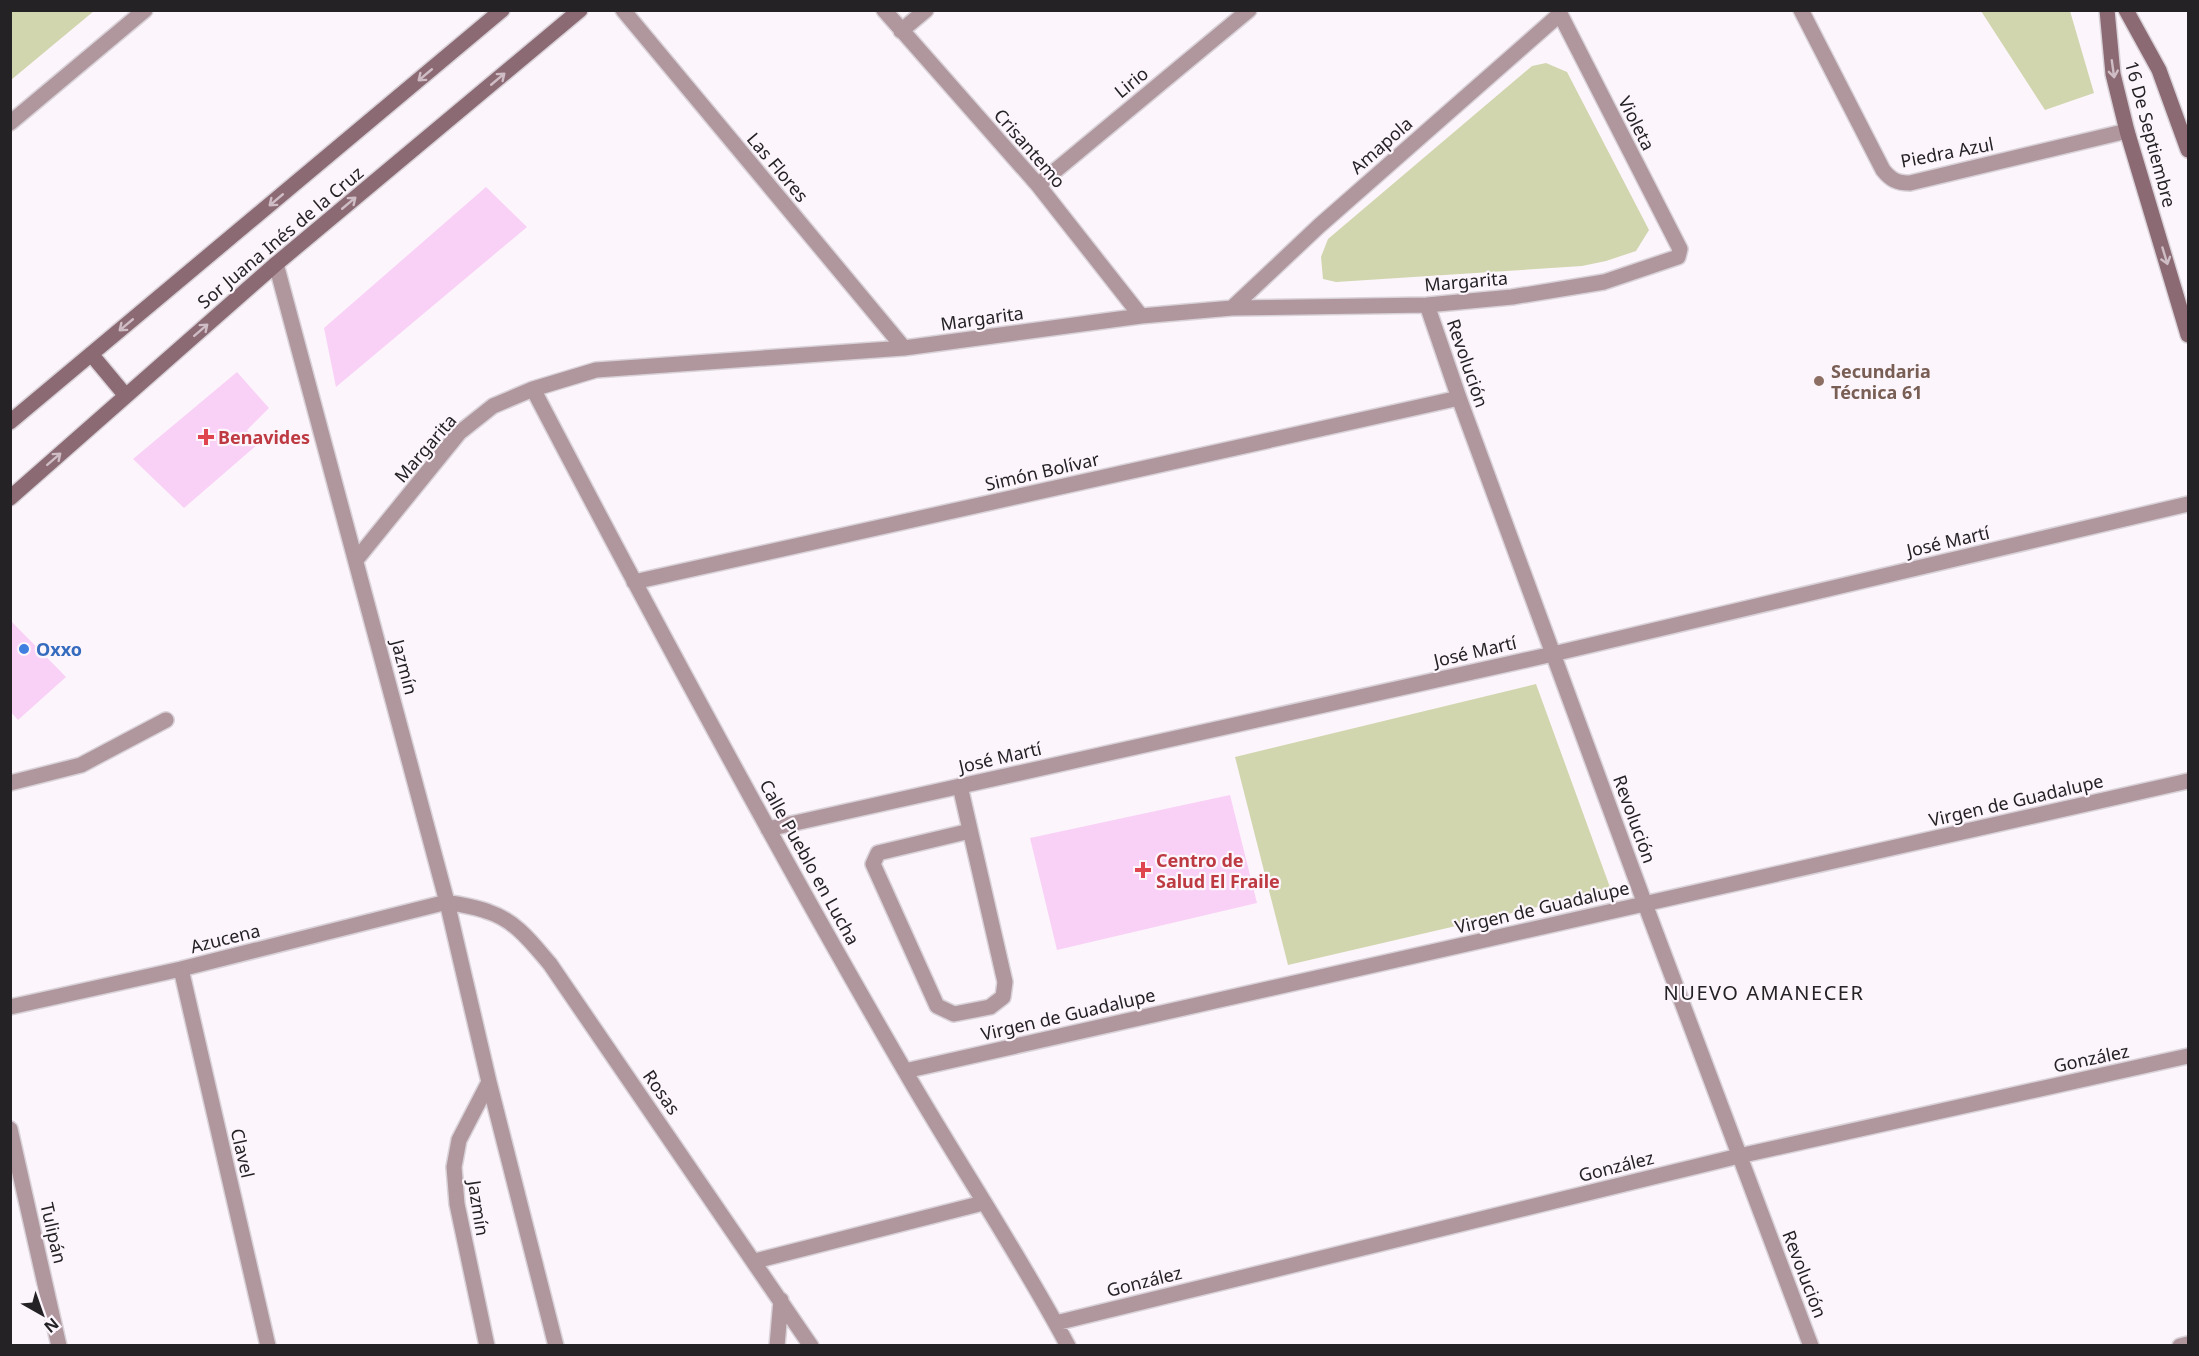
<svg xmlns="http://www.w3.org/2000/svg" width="2199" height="1356" font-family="'Noto Sans',sans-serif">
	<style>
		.green { fill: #d1d6af }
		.building { fill: #f9d1f7 }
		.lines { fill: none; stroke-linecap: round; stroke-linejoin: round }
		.lane-casing { stroke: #d9d3d9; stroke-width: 18 }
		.street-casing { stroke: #d9d3d9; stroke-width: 18 }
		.secondary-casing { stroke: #d9d3d9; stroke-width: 18 }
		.lane { stroke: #b0979e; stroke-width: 15 }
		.street { stroke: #b0979e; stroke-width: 15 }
		.secondary { stroke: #8c6a74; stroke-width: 15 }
		.oneway { stroke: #cfbdc5 }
		.education-dot { fill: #8d6e63; stroke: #fcf5fb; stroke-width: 2 }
		.health-dot { fill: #e0444e; stroke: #fcf5fb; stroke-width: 2 }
		.shop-dot { fill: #3f7fe0; stroke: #fcf5fb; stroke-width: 2 }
		.labels { text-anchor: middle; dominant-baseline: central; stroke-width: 4.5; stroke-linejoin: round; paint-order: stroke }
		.street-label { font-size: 18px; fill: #242224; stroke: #fcf5fb }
		.education-label { font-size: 18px; font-weight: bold; fill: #785e54; stroke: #fcf5fb; text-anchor: start }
		.health-label { font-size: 18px; font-weight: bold; fill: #be3a42; stroke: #fcf5fb; text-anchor: start }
		.shop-label { font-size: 18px; font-weight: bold; fill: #366cbe; stroke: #fcf5fb; text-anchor: start }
		.neighbourhood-label { font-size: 20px; letter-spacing: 1.5px; fill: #242224; stroke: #fcf5fb }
	</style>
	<rect width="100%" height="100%" fill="#fcf5fb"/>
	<path class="green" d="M11,10H94V11L11,80Z
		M1981,11H2070L2094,93L2045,110Z
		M1546,63L1567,72L1649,230L1636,251L1606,261L1582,266L1336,282L1323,279L1321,257L1328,239L1532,66Z
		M1536,684L1611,890L1288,965L1235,757Z"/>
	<path class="building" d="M486,187L527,227L336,387L324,328Z
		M237,372L269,408L247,430L258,444L184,508L133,459Z
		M10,620L66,677L18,720L10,711Z
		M1230,795L1257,903L1057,950L1030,838Z"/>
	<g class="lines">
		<g class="lane-casing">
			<path id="lane" d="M960,786L1005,982L1003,997L990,1007L954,1014L937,1006L873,864L878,853L970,831"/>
		</g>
		<g class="street-casing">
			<path id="street" d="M623,10L904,348
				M884,10L1038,185L1141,316
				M1801,10L1883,170C1891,180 1897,183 1910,183L2127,131
				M901,31L926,10
				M10,123L145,10
				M1038,185L1249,10
				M276,264L447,902L489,1082L556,1346
				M1427,305L1459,398L1645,904L1811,1346
				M1232,308L1319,226L1560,14
				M533,389C653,619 775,847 905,1071C958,1163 1018,1252 1068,1346
				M356,560L459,433L493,406L533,389L596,370L904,348L1141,316L1232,308L1427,305L1512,297L1604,282L1678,257L1680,249L1558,10
				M634,582L1459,398
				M10,783L81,765L166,720
				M768,829L1553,654L2188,504
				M181,969L268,1346
				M10,1007L181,969L447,902C461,905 476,907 489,912C516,921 532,943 550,964L811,1346
				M905,1071L2188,781
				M10,1129L59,1346
				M755,1261L983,1203
				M1056,1323L1739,1156L2188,1056
				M487,1346L457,1204L454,1167L459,1140L489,1082
				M777,1346L781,1300
				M2180,1346L2188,1344"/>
		</g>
		<g class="secondary-casing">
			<path id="secondary" d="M2107,10L2113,74L2127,131L2188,335
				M2126,10L2159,70L2188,150
				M91,354L126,396
				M10,422L502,10
				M10,498L276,264L580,10"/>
		</g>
		<use href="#lane" class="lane"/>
		<use href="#street" class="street"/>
		<use href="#secondary" class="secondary"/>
	</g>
	<defs><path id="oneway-shaft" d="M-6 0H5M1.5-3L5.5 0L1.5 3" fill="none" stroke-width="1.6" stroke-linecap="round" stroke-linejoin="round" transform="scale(1.5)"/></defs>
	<g class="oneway">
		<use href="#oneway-shaft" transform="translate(2113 69) rotate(82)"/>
		<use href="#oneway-shaft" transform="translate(425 75) rotate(140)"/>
		<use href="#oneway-shaft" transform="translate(498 79) rotate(-40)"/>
		<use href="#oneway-shaft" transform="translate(276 200) rotate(140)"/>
		<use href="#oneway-shaft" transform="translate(349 203) rotate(-40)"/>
		<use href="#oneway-shaft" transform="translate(2165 256) rotate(73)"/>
		<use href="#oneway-shaft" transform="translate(126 325) rotate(140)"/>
		<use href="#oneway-shaft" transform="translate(201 330) rotate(-41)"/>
		<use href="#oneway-shaft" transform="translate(54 459) rotate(-41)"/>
	</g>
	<circle class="education-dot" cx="1819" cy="381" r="6"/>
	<g class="health-dot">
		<path d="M203 428h6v6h6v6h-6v6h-6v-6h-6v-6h6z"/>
		<path d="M1140 861h6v6h6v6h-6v6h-6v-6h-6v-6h6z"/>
	</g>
	<circle class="shop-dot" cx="24" cy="649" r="6"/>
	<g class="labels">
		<g class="street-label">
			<text transform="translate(1131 82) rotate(-39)">Lirio</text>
			<text transform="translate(1637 123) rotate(63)">Violeta</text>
			<text transform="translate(2151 134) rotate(75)">16 De Septiembre</text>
			<text transform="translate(1381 145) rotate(-41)">Amapola</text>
			<text transform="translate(1030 148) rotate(49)">Crisantemo</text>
			<text transform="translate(1947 152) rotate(-11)">Piedra Azul</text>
			<text transform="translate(778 167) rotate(50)">Las Flores</text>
			<text transform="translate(280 237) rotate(-40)">Sor Juana Inés de la Cruz</text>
			<text transform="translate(1466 281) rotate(-5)">Margarita</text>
			<text transform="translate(982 318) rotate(-8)">Margarita</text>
			<text transform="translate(1468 363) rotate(71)">Revolución</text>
			<text transform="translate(425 448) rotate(-49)">Margarita</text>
			<text transform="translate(1042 471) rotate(-13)">Simón Bolívar</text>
			<text transform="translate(1948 541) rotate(-13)">José Martí</text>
			<text transform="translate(1475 651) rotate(-13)">José Martí</text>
			<text transform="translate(405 667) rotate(75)">Jazmín</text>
			<text transform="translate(1000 757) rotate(-13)">José Martí</text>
			<text transform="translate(2016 800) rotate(-13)">Virgen de Guadalupe</text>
			<text transform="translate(1635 819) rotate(70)">Revolución</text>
			<text transform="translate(810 862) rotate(61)">Calle Pueblo en Lucha</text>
			<text transform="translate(1542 907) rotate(-13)">Virgen de Guadalupe</text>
			<text transform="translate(225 938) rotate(-14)">Azucena</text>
			<text transform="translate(1068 1014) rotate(-13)">Virgen de Guadalupe</text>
			<text transform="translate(2091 1058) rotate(-12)">González</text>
			<text transform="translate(662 1092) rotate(55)">Rosas</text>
			<text transform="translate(243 1153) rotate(77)">Clavel</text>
			<text transform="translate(1616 1166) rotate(-14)">González</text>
			<text transform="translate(479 1208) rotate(81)">Jazmín</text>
			<text transform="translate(54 1233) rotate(77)">Tulipán</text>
			<text transform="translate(1805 1274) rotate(69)">Revolución</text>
			<text transform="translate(1144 1281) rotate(-14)">González</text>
		</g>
		<g class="education-label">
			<text x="1831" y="371">Secundaria<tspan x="1831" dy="21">Técnica 61</tspan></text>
		</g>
		<g class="health-label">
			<text x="218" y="437">Benavides</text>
			<text x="1156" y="860">Centro de<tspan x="1156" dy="21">Salud El Fraile</tspan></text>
		</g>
		<g class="shop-label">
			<text x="36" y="649">Oxxo</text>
		</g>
		<g class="neighbourhood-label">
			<text x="1764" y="992">NUEVO AMANECER</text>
		</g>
	</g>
	<rect width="2199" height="1356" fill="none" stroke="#242224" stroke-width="24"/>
	<g transform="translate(42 1314) rotate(140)" stroke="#fcf5fb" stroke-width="4.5" paint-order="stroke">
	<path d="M0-4.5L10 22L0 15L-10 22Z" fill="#242224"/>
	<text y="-9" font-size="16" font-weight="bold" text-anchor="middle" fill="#242224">N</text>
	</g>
</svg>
